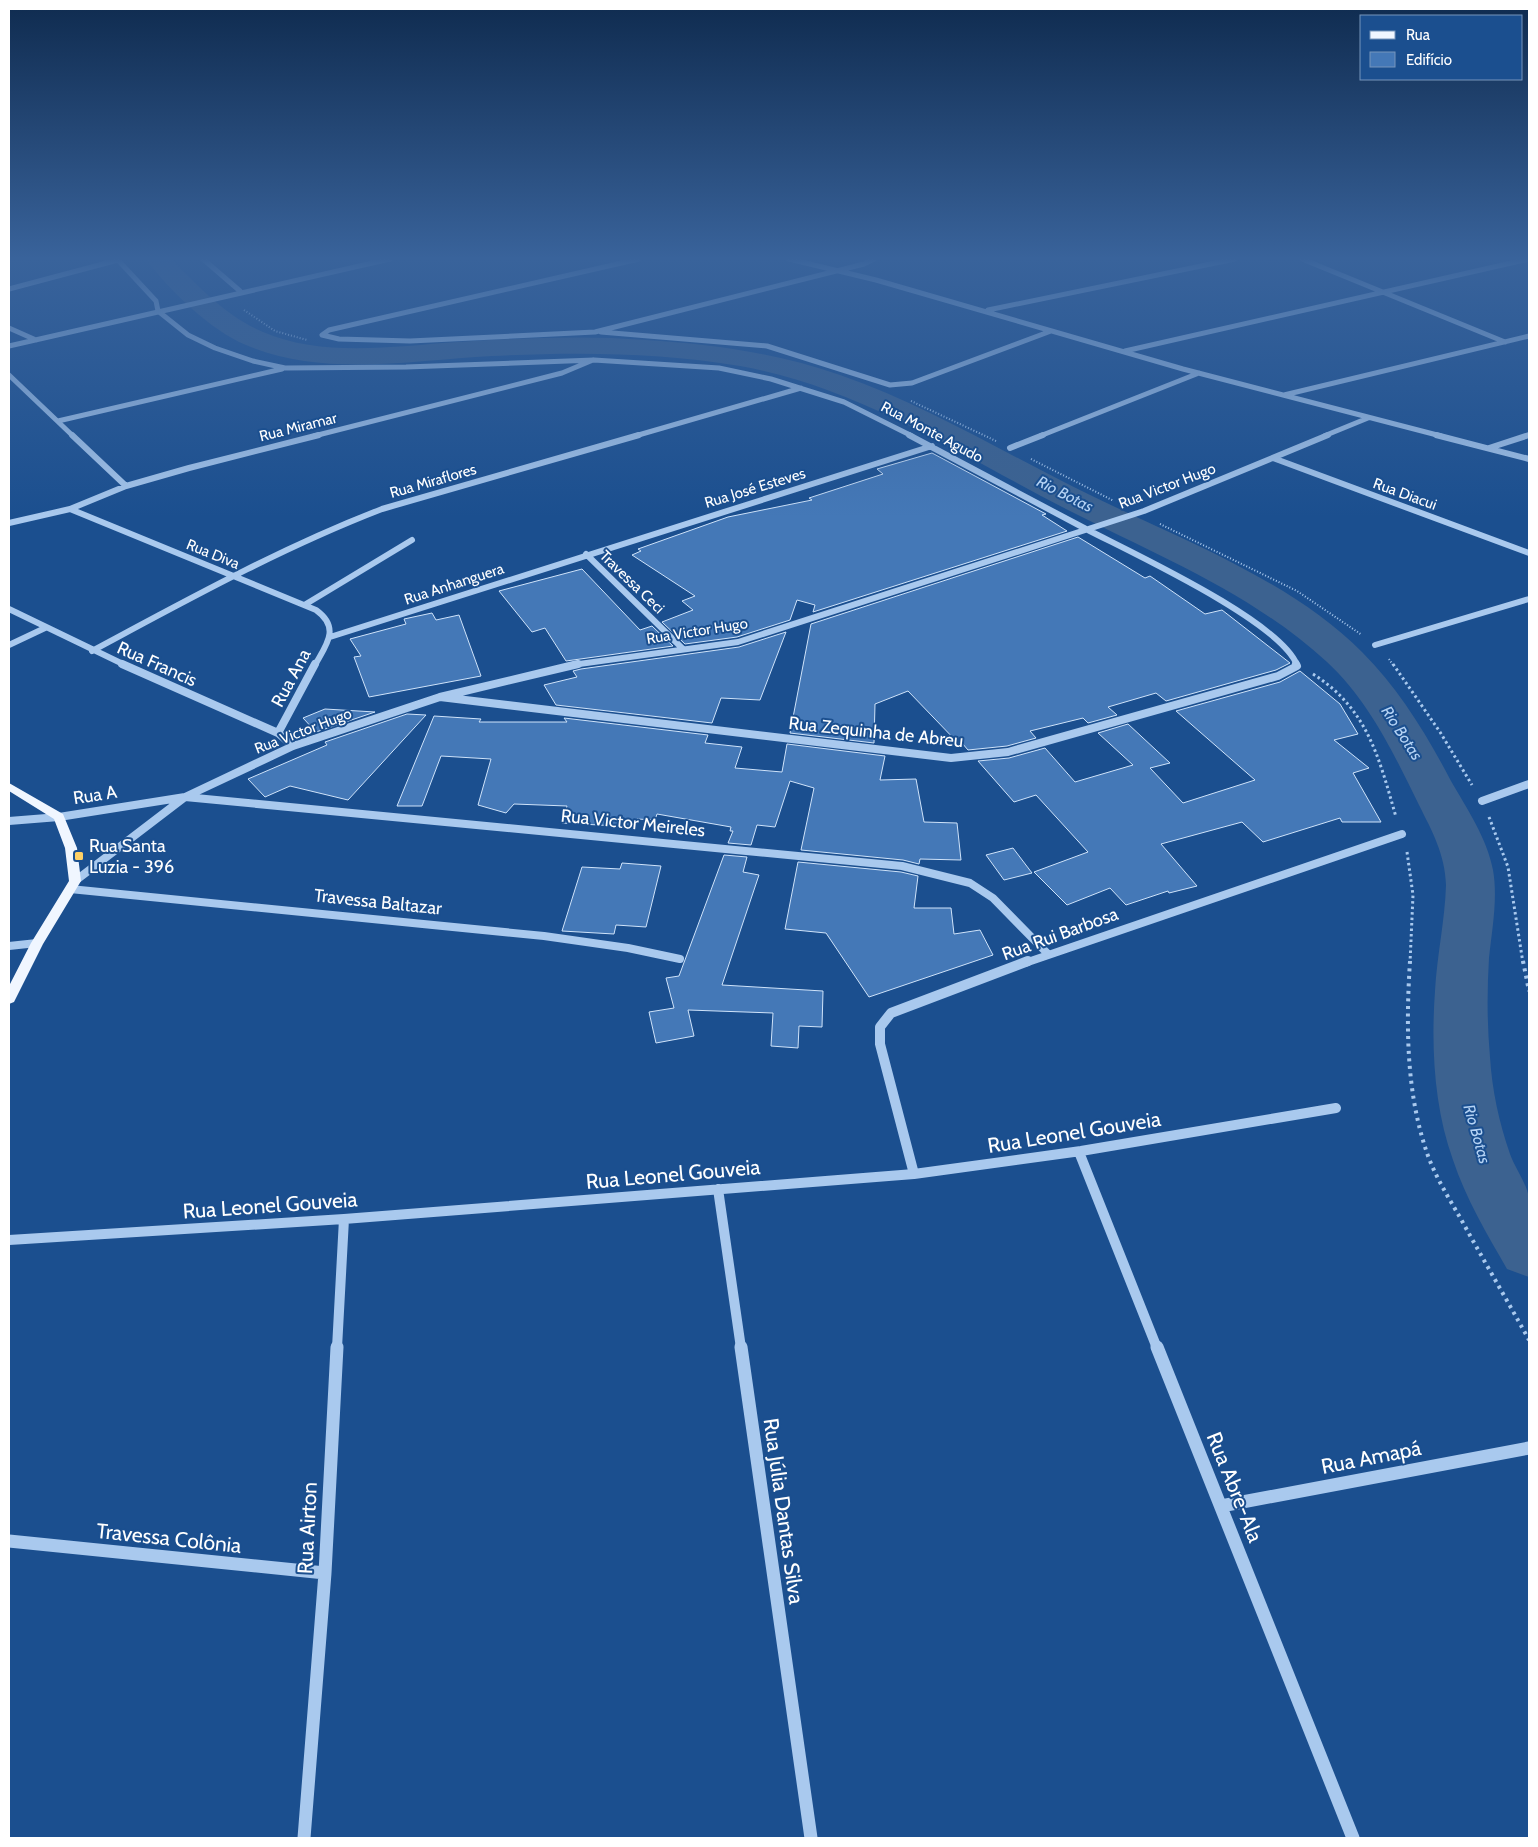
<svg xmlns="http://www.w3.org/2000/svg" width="1538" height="1847" font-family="Cabin,sans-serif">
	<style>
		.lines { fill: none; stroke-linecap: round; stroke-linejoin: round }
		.river { fill: #3c6290; fill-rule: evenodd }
		.building { fill: #4478b7; stroke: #cfe3fa }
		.path-far2 { stroke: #a9c9ee; stroke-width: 2; stroke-dasharray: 1 2; stroke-linecap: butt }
		.path-far1 { stroke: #a9c9ee; stroke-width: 3; stroke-dasharray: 2.5 3; stroke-linecap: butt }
		.path { stroke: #a9c9ee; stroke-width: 4; stroke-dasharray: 3 4.5; stroke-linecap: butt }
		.minor-far4 { stroke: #a9c9ee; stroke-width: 5 }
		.minor-far3 { stroke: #a9c9ee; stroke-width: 6 }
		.minor-far2 { stroke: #a9c9ee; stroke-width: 8 }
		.minor-far1 { stroke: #a9c9ee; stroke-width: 10 }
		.minor { stroke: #a9c9ee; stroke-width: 13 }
		.major { fill: #f0f6ff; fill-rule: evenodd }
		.poi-dot { fill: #ffd166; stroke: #1b4f8f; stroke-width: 2 }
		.labels { text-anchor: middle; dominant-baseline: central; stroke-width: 4; stroke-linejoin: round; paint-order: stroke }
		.far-street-label { font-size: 15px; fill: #fff; stroke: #1b4f8f }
		.far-water-label { font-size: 16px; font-style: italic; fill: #b5d3f5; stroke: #1b4f8f }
		.street-label { font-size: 18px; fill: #fff; stroke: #1b4f8f }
		.poi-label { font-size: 18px; fill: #fff; stroke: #1b4f8f; text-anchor: start }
		.near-street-label { font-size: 21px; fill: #fff; stroke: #1b4f8f }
	</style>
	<rect width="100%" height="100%" fill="#1b4f8f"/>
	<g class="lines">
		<path class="river" d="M146,259H171C198,286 227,317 263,332C323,358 395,346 458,342C521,338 584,335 646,340C711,344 778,353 840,375C918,402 989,444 1062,481C1158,531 1285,574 1362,652C1399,689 1427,735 1451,781C1467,809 1487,838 1493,870C1498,898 1492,930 1489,958C1487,991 1487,1024 1490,1057C1492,1090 1499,1122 1510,1154C1515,1168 1527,1184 1529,1198C1533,1220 1529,1255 1529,1277L1507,1269C1487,1234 1466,1199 1453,1160C1434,1107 1431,1047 1435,991C1437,955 1445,920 1446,885C1445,854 1432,831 1419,805C1394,754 1369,701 1327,662C1252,593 1156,555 1066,509C961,455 859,387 740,366C658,352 575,352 492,356C412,360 322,378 246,345C210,330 169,290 146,259Z"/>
	</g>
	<path class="building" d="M932,453L1046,514L1042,515L1067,531L813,612L815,605L797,600L790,620L737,637L685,644L662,622L693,610L682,601L695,596L632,555L641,551L638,549L728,517L812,500L809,498L883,474L877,469Z
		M1078,537L1145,578L1150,576L1205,614L1222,610L1290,663L1276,670L1166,701L1156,693L1108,707L1117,715L1088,723L1083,718L1030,731L1036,738L1007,746L968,750L962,743L959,744L908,691L875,704L874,743L790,733L811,624Z
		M582,569L640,630L652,626L673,646L566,661L545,628L532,632L499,591Z
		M432,613L436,620L459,615L481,676L369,697L354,657L361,656L350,639L406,624L404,619Z
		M786,632L760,700L721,698L712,723L556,705L544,685L577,677L573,671L581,669L739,647Z
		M1300,671L1340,704L1358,734L1334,740L1369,768L1353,773L1381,822H1342L1340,818L1263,842L1242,822L1161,844L1197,886L1169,893L1168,891L1126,905L1110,888L1067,905L1034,872L1088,852L1036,795L1014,802L978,761L1009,758L1045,748L1075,782L1133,765L1098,733L1128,724L1170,763L1150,768L1183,803L1255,780L1176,711L1280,682Z
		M325,709L375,712L316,732L303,718Z
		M407,714L426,715L348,800L290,786L265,797L248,779L327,745L325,742Z
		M434,716L481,719L479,722H567L564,718L708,735L705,743L742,747L735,768L782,772L787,744L885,756L880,780L916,779L924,822L957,823L961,860L920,859L919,864L903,860L801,850L814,788L790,781L775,827L757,825L751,845L728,843L733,831H730L731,827L657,814L655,820L637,819L636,827L562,823L567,806L514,804L506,813L478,805L491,759L441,756L422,806H397Z
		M1013,848L1032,873L1004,880L986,855Z
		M724,855L747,857L743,872L759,875L722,985L823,991L822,1027L799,1026L798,1048L771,1046L773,1013L688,1010L694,1036L656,1043L649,1012L674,1008L666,978L679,976Z
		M798,862L901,872L918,876L914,908H951L954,934L980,930L993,955L869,997L826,933L785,929Z
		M622,863L661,866L646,927L616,925L614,934L562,931L582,867L620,869Z"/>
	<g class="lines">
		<path class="path-far2" d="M244,310L275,331L307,340
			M911,401L996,441
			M1031,459L1114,501
			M1160,524L1297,591L1362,635
			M1389,659L1393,665"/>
		<path class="path-far1" d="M1393,664L1440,732L1472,785
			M1313,674C1368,709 1379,758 1396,817
			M1489,817L1508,867L1523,963
			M1407,852L1413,895L1410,963"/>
		<path class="path" d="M1410,961C1406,1024 1406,1090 1426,1150C1434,1175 1449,1198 1462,1221C1484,1261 1507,1300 1529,1340
			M1523,961L1529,991"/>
		<path class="minor-far4" d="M117,259L156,301L158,311
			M203,259L240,291
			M639,259L329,330L322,335L339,339L410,341L595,332L864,264L874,259
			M789,259L876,280L1183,369L1441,436
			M1302,259L1505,342
			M9,289L118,260
			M988,310L1235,259
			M158,311L188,335L215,348L253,361L285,368L406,367L594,360L719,368L771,379L844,402L912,436
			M9,328L36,340
			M601,332L767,346L890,385L912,383L1051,331
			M9,346L390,259
			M1125,351L1529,259
			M9,375L73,436
			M1284,395L1529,336
			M58,421L282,369
			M314,436L562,373L593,360
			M635,436L801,388
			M1040,436L1199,373
			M1324,436L1368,418
			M1526,436L1529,435"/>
		<path class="minor-far3" d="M72,435L126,486
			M909,435C968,466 1027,498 1086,529C1132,553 1280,621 1297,665
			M1436,435L1529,459
			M1010,448L1043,435
			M1489,448L1529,435
			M1273,458L1529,553
			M70,509L316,610C341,628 326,645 315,665
			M9,523L70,509L126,486L189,468L319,435
			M586,554L683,649
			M306,604L412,540
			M9,609L125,665
			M330,637L932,446
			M9,645L45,628
			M1375,645L1529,599
			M92,651C187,600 281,548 382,509L639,435
			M572,665L738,642L1144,511L1328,435"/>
		<path class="minor-far2" d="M122,664L278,733L293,746
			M440,697L951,758L1008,752L1278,676L1297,666L1296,664
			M278,733L315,664
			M1482,801L1529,784
			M9,821L59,817L185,797L902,866L970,883L993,898L1048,954
			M75,881L185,797L293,746L440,697L578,664
			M70,889L544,936L628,948L680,959
			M9,946L37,943
			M1025,963L1402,834"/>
		<path class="minor-far1" d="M1079,1152L1157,1348
			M914,1174L880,1044V1027L891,1013L1028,961
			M718,1189L741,1348
			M9,1240L344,1219L914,1174L1081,1151L1336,1108
			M337,1348L344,1219"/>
		<path class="minor" d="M741,1347L811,1838
			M1157,1347L1353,1838
			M1221,1506L1529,1448
			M9,1541L325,1573
			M304,1838L325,1573L337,1347"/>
		<path class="major" d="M9,783L63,814L77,848L81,881L43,944L14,1002L9,1004V986L31,943L69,881L65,848L54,819L9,791Z"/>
	</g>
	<linearGradient id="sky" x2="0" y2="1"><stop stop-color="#0f2b4f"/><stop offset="0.5" stop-color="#39639b"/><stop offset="1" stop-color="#39639b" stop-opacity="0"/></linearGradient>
	<rect width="1538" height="517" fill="url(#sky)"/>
	<rect class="poi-dot" x="74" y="851" width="10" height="10" rx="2.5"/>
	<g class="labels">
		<g class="far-street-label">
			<text transform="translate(298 427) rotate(-14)">Rua Miramar</text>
			<text transform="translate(932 432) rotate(28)">Rua Monte Agudo</text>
			<text transform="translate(433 481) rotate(-16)">Rua Miraflores</text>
			<text transform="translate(1167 486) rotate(-21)">Rua Victor Hugo</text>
			<text transform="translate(755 488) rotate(-17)">Rua José Esteves</text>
			<text transform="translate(1405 494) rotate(20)">Rua Diacui</text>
			<text transform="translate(213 554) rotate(22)">Rua Diva</text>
			<text transform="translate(632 582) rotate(44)">Travessa Ceci</text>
			<text transform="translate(454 584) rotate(-18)">Rua Anhanguera</text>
			<text transform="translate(697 631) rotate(-9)">Rua Victor Hugo</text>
			<text transform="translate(303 731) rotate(-21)">Rua Victor Hugo</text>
		</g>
		<g class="far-water-label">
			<text transform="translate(1065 494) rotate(27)">Rio Botas</text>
			<text transform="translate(1402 733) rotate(57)">Rio Botas</text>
			<text transform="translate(1477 1134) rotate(74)">Rio Botas</text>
		</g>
		<g class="street-label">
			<text transform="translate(157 664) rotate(24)">Rua Francis</text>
			<text transform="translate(291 678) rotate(-62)">Rua Ana</text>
			<text transform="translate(876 732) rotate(6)">Rua Zequinha de Abreu</text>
			<text transform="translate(95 795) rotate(-9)">Rua A</text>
			<text transform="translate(633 823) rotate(6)">Rua Victor Meireles</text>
			<text transform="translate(378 902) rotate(6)">Travessa Baltazar</text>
			<text transform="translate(1060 934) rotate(-20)">Rua Rui Barbosa</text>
		</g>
		<g class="poi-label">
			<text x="89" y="846">Rua Santa<tspan x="89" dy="21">Luzia - 396</tspan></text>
		</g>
		<g class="near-street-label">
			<text transform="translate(1074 1132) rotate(-9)">Rua Leonel Gouveia</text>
			<text transform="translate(673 1174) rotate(-5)">Rua Leonel Gouveia</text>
			<text transform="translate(270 1205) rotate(-4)">Rua Leonel Gouveia</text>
			<text transform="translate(1371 1457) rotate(-11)">Rua Amapá</text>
			<text transform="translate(1235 1487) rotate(68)">Rua Abre-Ala</text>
			<text transform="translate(784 1511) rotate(82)">Rua Júlia Dantas Silva</text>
			<text transform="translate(307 1528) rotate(-87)">Rua Airton</text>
			<text transform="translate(169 1538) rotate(6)">Travessa Colônia</text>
		</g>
	</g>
	<rect width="1538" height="1847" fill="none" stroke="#ffffff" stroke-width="20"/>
	<rect x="1360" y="15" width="162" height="65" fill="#1b4f8f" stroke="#7695bc"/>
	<rect x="1370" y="31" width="25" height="8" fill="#f0f6ff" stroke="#7695bc"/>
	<text x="1406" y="40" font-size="15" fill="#ffffff">Rua</text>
	<rect x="1370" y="52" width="25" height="15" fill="#4478b7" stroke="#7695bc"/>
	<text x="1406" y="65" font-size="15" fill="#ffffff">Edifício</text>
</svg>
